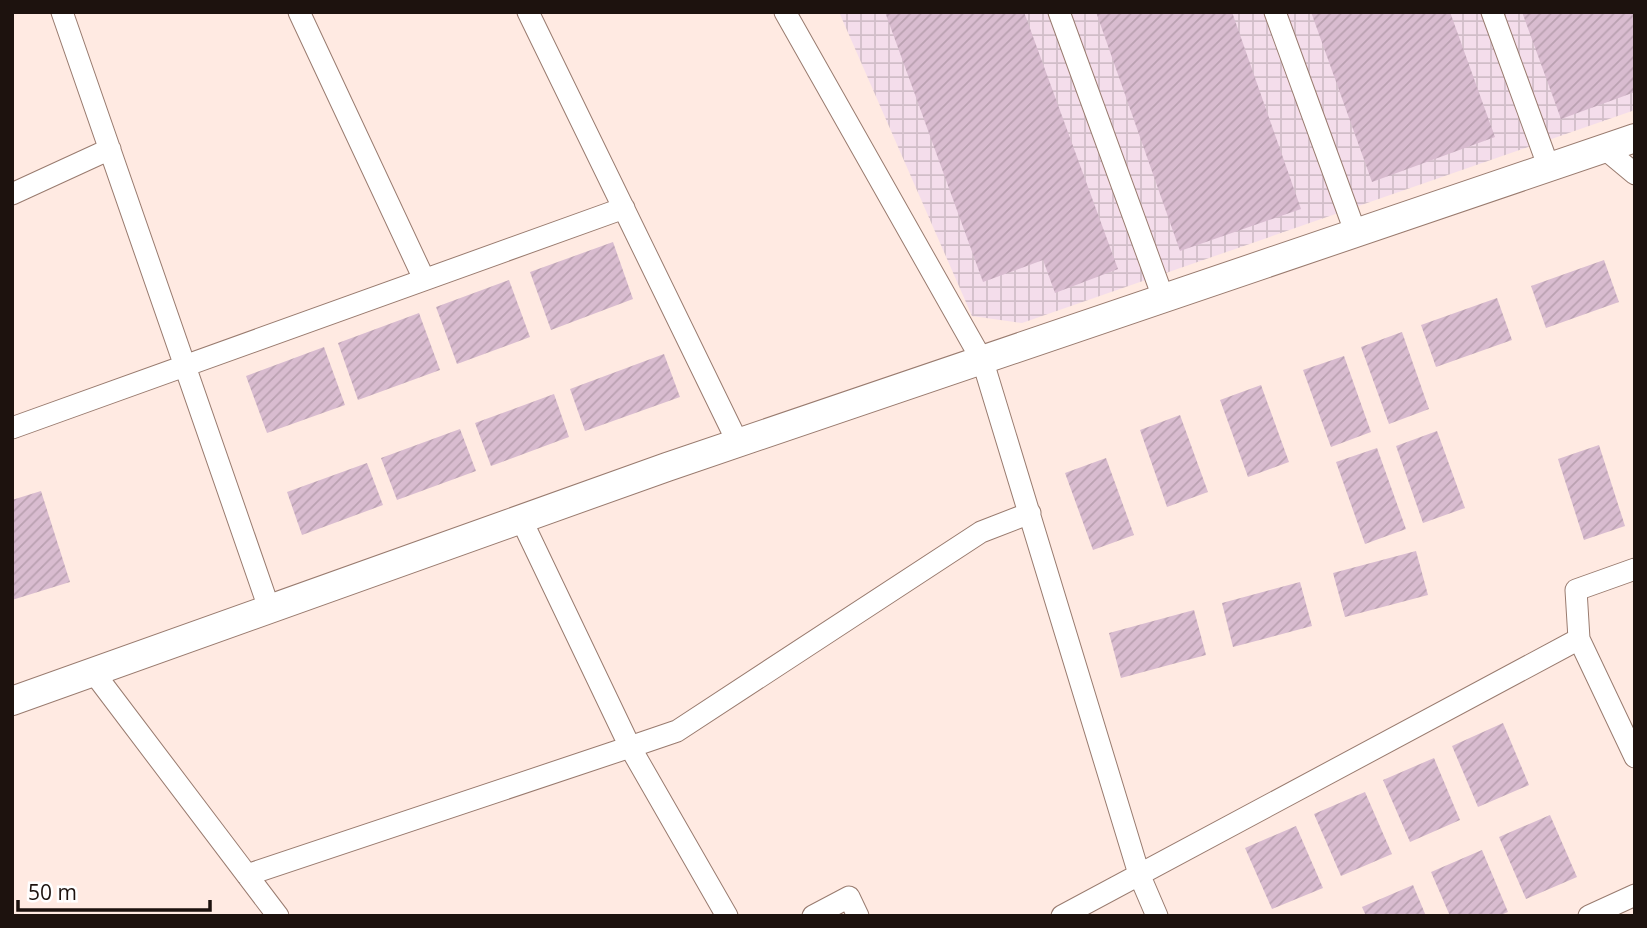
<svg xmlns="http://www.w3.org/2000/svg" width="1647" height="928" font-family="'Open Sans',sans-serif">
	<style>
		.industrial { fill: url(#industrial-grid) }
		.building { fill: url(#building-hatch) }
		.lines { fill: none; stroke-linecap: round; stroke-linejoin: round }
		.street-casing { stroke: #997b6f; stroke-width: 23 }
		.secondary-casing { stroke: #997b6f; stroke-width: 30 }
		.street { stroke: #fff; stroke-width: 21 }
		.secondary { stroke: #fff; stroke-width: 28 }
	</style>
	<defs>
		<pattern id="industrial-grid" width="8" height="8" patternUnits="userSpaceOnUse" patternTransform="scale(1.75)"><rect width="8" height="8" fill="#f4ddeb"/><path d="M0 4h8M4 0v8" fill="none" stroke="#d1bdc8"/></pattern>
		<pattern id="building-hatch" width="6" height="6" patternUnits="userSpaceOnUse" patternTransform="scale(1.75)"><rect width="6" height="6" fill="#d9bcd0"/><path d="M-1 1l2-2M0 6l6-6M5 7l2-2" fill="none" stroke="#baa1b1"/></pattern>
	</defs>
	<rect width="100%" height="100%" fill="#ffeae2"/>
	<path class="industrial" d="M839,12H1635V110L1022,323L972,316Z"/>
	<path class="building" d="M885,12H1024L1118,269L1055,293L1043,260L983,282Z
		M1096,12H1232L1301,209L1180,251Z
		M1311,12H1450L1495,137L1372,182Z
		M1522,12H1635V92L1561,119Z
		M613,242L633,299L551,330L530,272Z
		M1604,260L1619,302L1546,328L1531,286Z
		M509,280L530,337L457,364L436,307Z
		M1497,298L1512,340L1436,367L1421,325Z
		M419,313L440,370L358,400L338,343Z
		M1402,332L1429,409L1389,424L1361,347Z
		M324,347L345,405L267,433L246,376Z
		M664,354L680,397L585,431L570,389Z
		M1344,356L1371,432L1331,447L1303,370Z
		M1261,385L1289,462L1248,477L1220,400Z
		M554,394L569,437L491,466L475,423Z
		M1180,415L1208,492L1167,507L1140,430Z
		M460,429L476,471L397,500L381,458Z
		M1437,431L1465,508L1423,523L1396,446Z
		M1599,445L1625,526L1584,540L1558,459Z
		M1377,448L1406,529L1365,544L1336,462Z
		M1106,458L1134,535L1093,550L1065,473Z
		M367,463L383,505L302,535L287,492Z
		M41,491L70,582L12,600V500Z
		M1416,551L1428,595L1345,617L1333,573Z
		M1300,582L1312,626L1233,647L1222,603Z
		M1194,610L1206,655L1121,678L1109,633Z
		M1503,723L1529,785L1478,807L1452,746Z
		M1434,758L1460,820L1410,842L1383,780Z
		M1365,792L1392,854L1341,876L1314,814Z
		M1550,815L1577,877L1526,899L1499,837Z
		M1296,826L1323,888L1272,909L1245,848Z
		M1482,850L1508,912L1498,916H1450L1431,872Z
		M1413,885L1426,916H1366L1362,907Z"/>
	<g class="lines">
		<g class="street-casing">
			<path id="street" d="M62,12L270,611
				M299,12L424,279
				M528,12L738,443
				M785,12L983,362L1139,874L1157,916
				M1059,12L1164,300
				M1275,12L1356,234
				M1492,12L1549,168
				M1605,149L1635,174
				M12,194L110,149
				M12,428L624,208
				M522,521L630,747L677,731L981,532L1030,513
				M1579,639L1576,590L1635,569
				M94,673L278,916
				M247,875L630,747L727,916
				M813,916L849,897L858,916
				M1062,916L1579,639L1635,757
				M1589,916L1635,895"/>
		</g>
		<g class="secondary-casing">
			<path id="secondary" d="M12,701L667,467L1635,138"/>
		</g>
		<use href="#street" class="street"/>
		<use href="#secondary" class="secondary"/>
	</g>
	<rect width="1647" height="928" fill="none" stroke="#1d120e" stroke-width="28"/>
	<path d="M18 900v10h192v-10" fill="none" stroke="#1d120e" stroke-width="3.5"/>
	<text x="28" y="900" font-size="21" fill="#1d120e" stroke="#ffffff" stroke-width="5" paint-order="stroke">50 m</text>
</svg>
